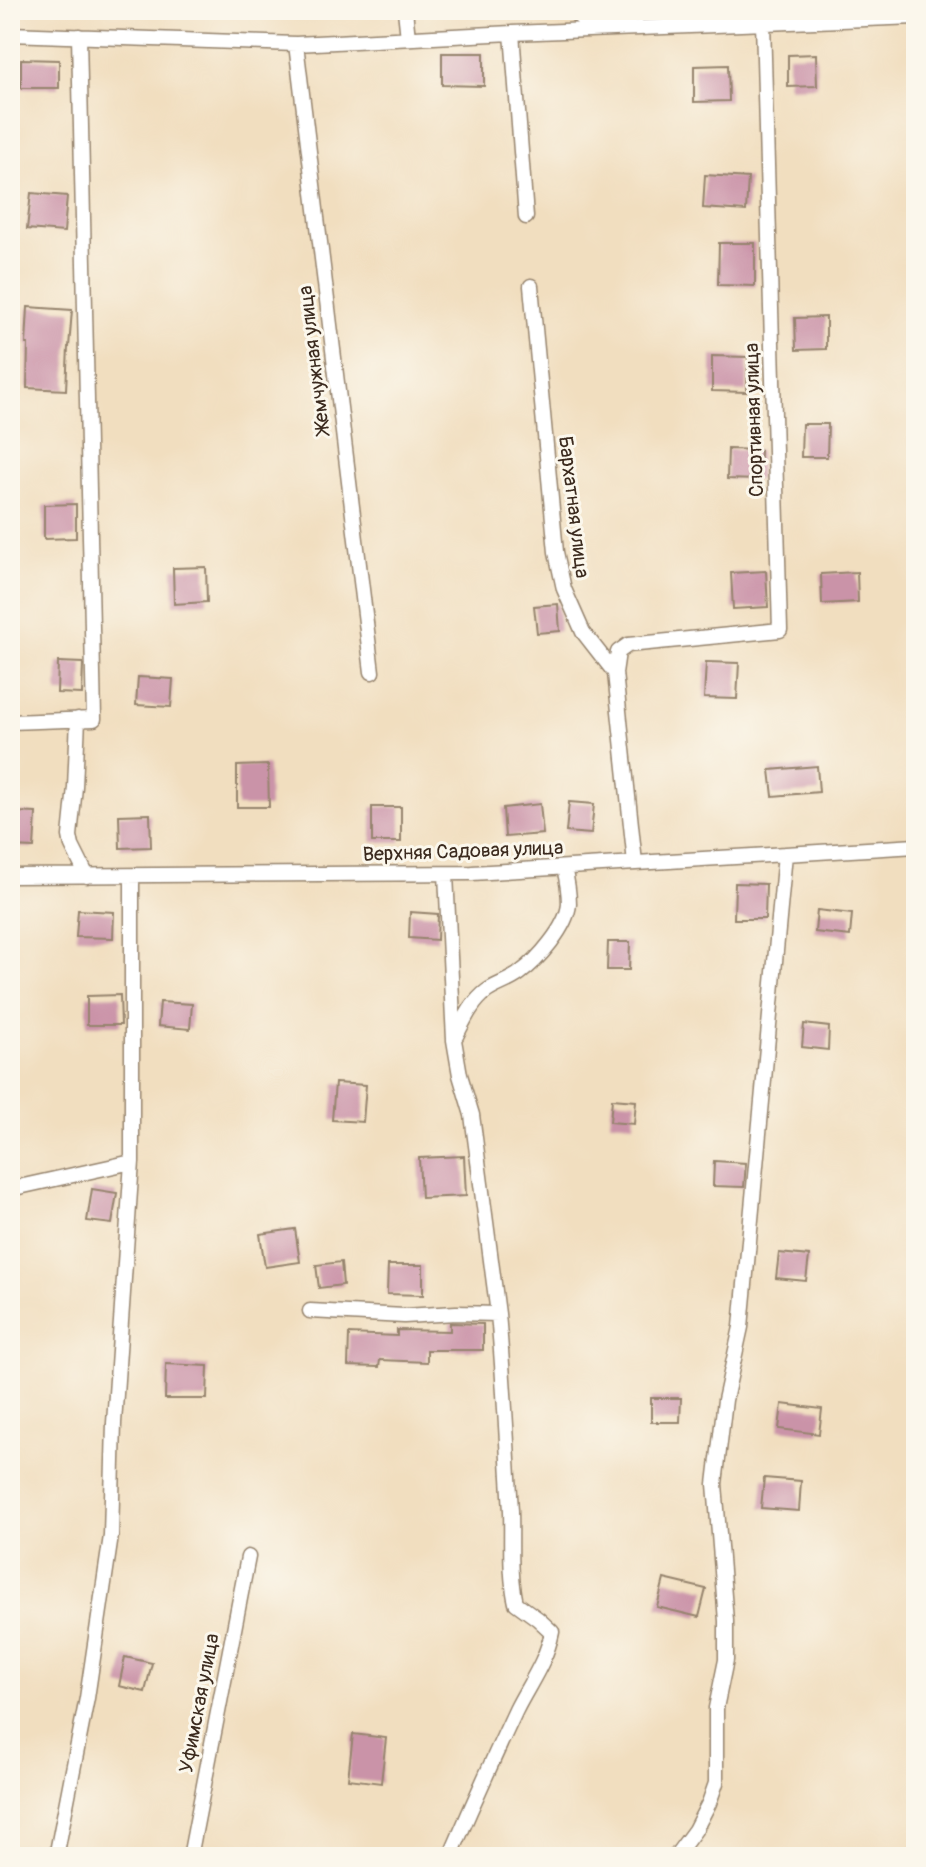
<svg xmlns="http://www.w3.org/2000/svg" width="926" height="1867" font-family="Pangolin,sans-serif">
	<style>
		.building { fill: #ca93a8 }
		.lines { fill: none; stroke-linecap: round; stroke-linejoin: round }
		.minor-casing { stroke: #96846e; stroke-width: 17 }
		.minor { stroke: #fff; stroke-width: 14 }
		.labels { text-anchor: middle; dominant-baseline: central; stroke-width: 6; stroke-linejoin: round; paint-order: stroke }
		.street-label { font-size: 20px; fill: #3b2a1e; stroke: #fbf7ec }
	</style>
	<rect width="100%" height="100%" fill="#fbf7ec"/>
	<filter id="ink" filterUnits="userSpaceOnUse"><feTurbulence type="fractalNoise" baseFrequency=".0125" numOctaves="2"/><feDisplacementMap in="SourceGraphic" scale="16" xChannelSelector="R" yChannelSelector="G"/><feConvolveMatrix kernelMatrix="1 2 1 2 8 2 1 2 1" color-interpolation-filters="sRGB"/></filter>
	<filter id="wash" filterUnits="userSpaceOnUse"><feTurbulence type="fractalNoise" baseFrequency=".006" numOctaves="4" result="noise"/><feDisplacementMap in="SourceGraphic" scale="32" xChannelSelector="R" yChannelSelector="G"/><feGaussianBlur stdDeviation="1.8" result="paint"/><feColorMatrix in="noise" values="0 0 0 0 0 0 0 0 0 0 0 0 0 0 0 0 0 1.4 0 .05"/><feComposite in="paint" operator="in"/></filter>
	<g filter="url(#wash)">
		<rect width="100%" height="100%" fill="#f1debf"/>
		<g id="blocks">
			<path class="building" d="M442,53H484V86L442,85Z
				M816,54L817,86L788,87V55Z
				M21,59L59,60V88H21Z
				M728,65L729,101L694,102V66Z
				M705,175L748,178L746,211L703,208Z
				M31,193L67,196L64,232L27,229Z
				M719,243H755V286L718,285Z
				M28,307L72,310L69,347H68L66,390L27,388L28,344H26Z
				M826,317V349L796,350L795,318Z
				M712,356L748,357L747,392L712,391Z
				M802,424H828L827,457H801Z
				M728,449L760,450L759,480L727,479Z
				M76,504V538L44,539V505Z
				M206,567L207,602L174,604L173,568Z
				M766,571L768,607L733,609L731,573Z
				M857,572L858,602L822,604L821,574Z
				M558,604L560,631L537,633L534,606Z
				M58,662L83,663L82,694L57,693Z
				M706,662L739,663L737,699L704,698Z
				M138,677L173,679L171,707L136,705Z
				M268,765L269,807H237V766Z
				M817,766L819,792L773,796L770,770Z
				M569,802L594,804L591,834L566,832Z
				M540,804L543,834L505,837L503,808Z
				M372,807H401V842H372Z
				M15,812L36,813L34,848L12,847Z
				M150,814L151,847L120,848L119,815Z
				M735,883L766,884L765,919H734Z
				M78,910L114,912L113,938L76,937Z
				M817,910L852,914L850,936L815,932Z
				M410,912L438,914L437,940L409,938Z
				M608,942H630L629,970H607Z
				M120,995L121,1025H87V996Z
				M160,1002L192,1004L190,1029L158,1026Z
				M804,1024L829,1027L828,1050L802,1047Z
				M335,1083L366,1085L363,1122L332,1120Z
				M612,1099L636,1101L634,1124L610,1122Z
				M464,1156L466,1196L421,1198L419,1158Z
				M714,1161L746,1163L744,1187L713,1186Z
				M92,1189L117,1193L112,1224L87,1221Z
				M295,1229L300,1262L265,1267L260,1234Z
				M779,1253L809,1256L806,1281L776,1278Z
				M341,1262L343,1285L319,1288L316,1265Z
				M388,1265H423V1295L387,1294Z
				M450,1323L483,1324V1350H427V1362L380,1360L379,1367L348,1366L349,1334L397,1336V1330L450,1331Z
				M166,1364L208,1366L207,1399H165Z
				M651,1398H681L680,1422H651Z
				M782,1404L822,1409L819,1434L779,1429Z
				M764,1478L801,1481L799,1511L761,1508Z
				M664,1579L706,1589L699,1617L657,1607Z
				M125,1657L152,1663L145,1692L119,1686Z
				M353,1734L386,1738L381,1783L348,1779Z"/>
		</g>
	</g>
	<g filter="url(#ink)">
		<use href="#blocks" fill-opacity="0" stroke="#96846e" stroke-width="2"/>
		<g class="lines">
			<g class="minor-casing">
				<path id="minor" d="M405,10L408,38
					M570,10L597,29
					M512,33L526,217
					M10,34L296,44L512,33L916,17
					M296,44L372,672
					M531,286L556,552L564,589L583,632L615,673L635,863
					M615,673L618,652L628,645L780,630L763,22
					M78,719L75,787L70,836L72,846L87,876
					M10,722L94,719L79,36
					M10,876L472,873L916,846
					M456,1036C464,1020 472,1002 487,991C497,984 510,981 520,973C538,960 567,927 569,904C569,892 567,880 564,868
					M10,1189L132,1162
					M310,1311L404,1316L456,1313L498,1314L472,1115L460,1075L454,1040L446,874
					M56,1857L87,1698L111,1536L114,1423L132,1162V876
					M190,1857L248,1557
					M450,1857C471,1808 493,1759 516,1710C529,1684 546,1662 552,1632L538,1619L516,1603C509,1573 512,1541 511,1511C507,1445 504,1379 498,1314
					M675,1857L695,1830L709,1803L716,1783V1708L726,1660V1621L715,1484L725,1400L741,1327L785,854"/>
			</g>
			<use href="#minor" class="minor"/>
		</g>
	</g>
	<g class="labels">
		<g class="street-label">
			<text transform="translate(314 360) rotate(-97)">Жемчужная улица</text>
			<text transform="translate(754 420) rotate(-92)">Спортивная улица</text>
			<text transform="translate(574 507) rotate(83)">Бархатная улица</text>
			<text transform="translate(463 851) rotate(-2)">Верхняя Садовая улица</text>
			<text transform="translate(199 1703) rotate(-79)">Уфимская улица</text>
		</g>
	</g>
	<rect width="926" height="1867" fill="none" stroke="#fbf7ec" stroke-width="40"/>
</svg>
